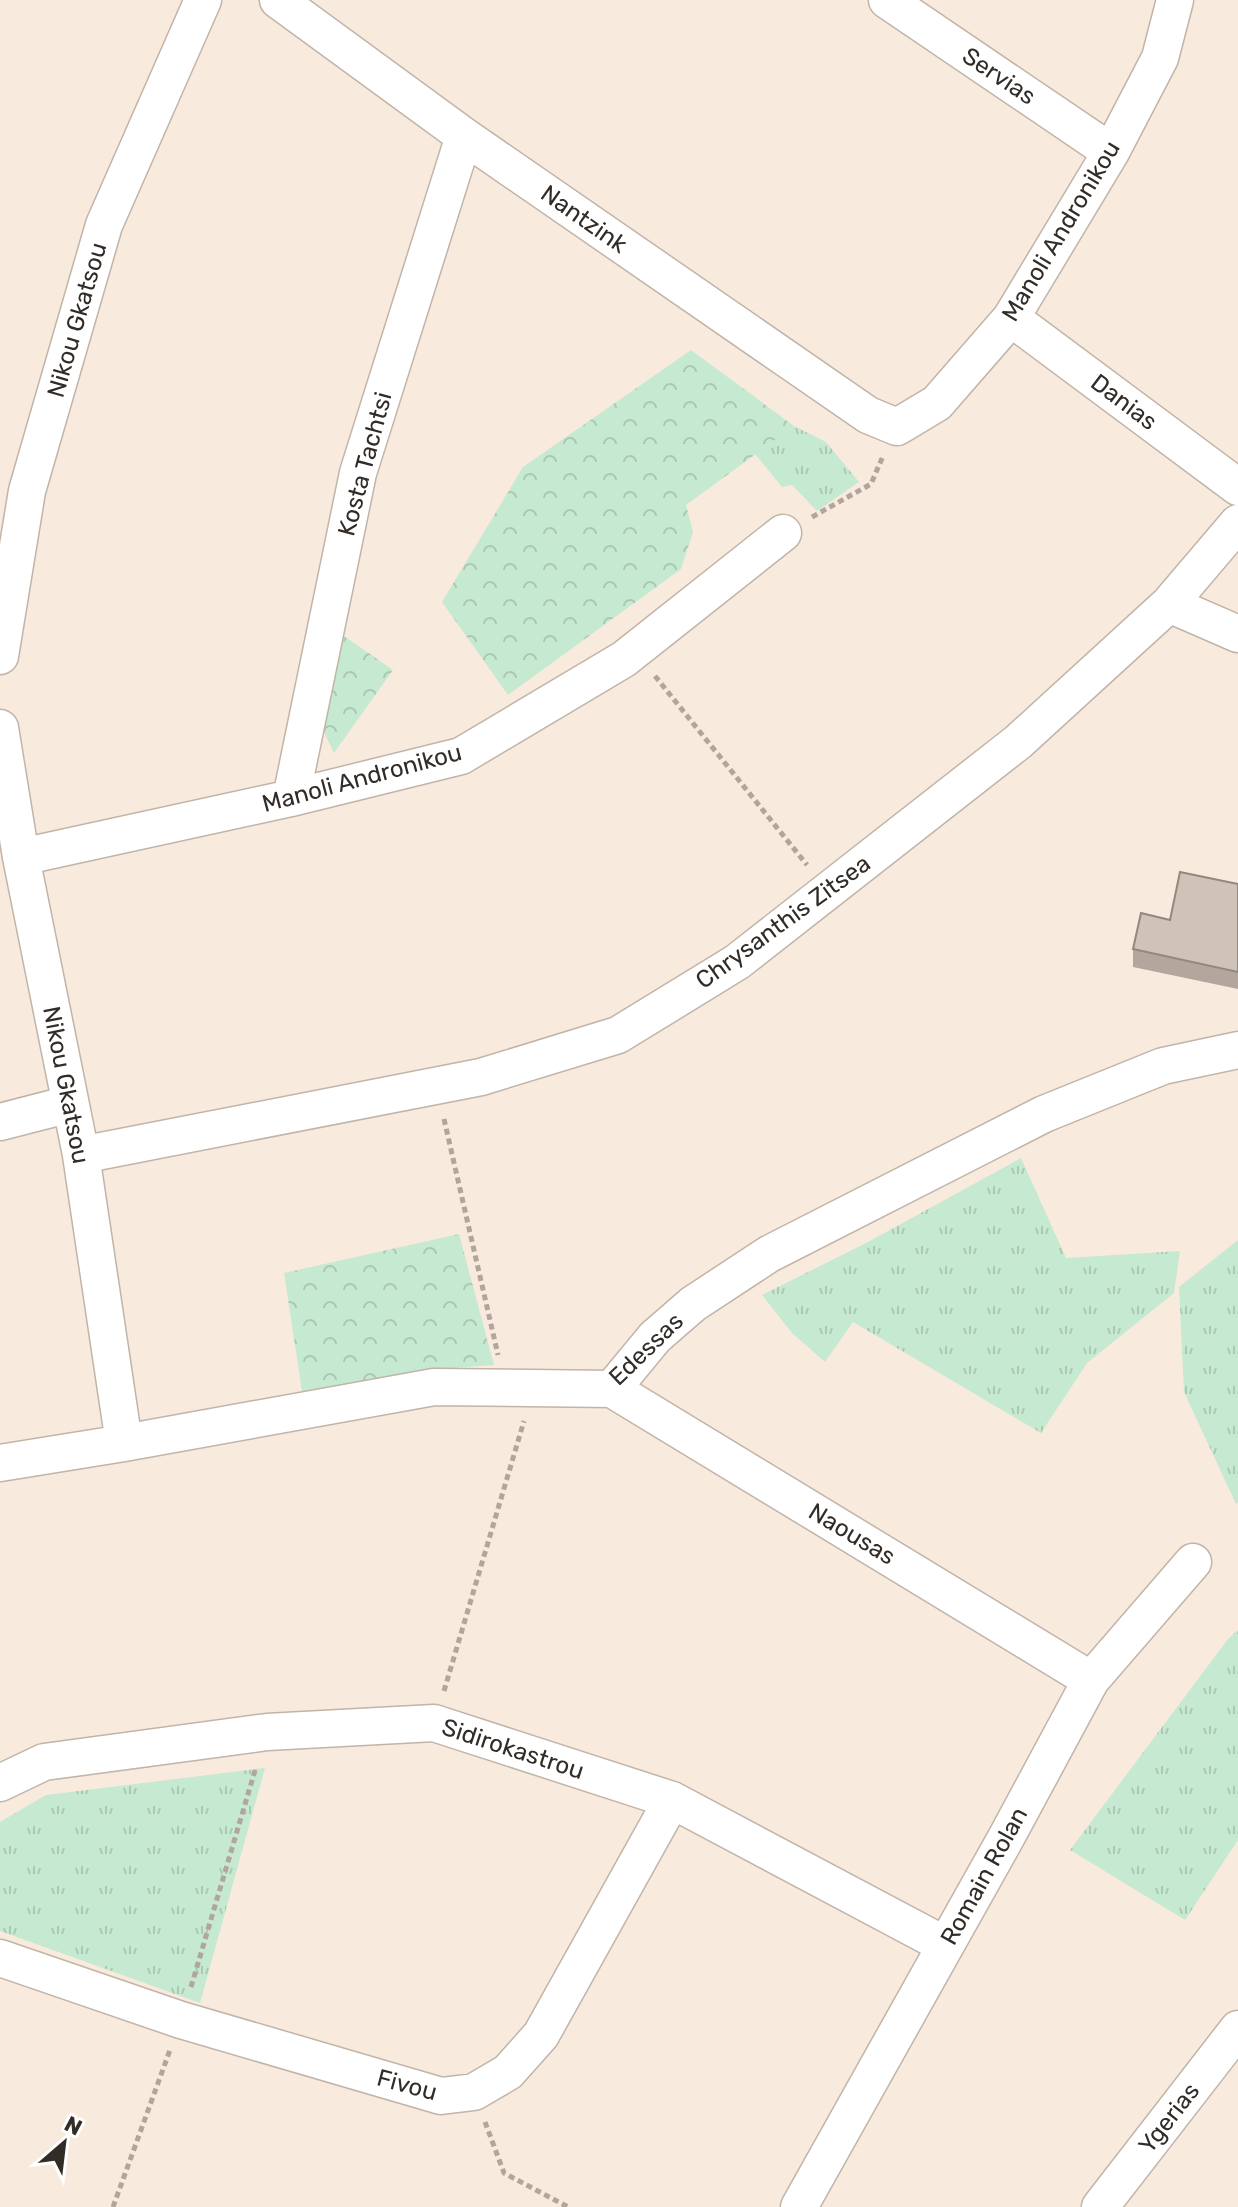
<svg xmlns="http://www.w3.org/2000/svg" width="1238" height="2207" font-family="Rubik,sans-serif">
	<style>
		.grass { fill: url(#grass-tufts) }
		.forest { fill: url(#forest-crowns) }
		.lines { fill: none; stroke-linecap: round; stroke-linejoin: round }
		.minor-casing { stroke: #c1b4a8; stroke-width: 39 }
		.path { stroke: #b1a59c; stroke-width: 5; stroke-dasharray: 6 4; stroke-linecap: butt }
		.minor { stroke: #fff; stroke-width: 36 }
		.wall { fill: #b3a79d }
		.building { fill: #d0c2b7; stroke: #928880; stroke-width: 2 }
		.labels { text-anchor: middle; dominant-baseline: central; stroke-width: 7; stroke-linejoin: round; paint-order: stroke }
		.street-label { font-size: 24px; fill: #322c28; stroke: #fff }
	</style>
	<defs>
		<pattern id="grass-tufts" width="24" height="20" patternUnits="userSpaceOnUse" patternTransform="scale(2)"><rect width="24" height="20" fill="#c6e9d1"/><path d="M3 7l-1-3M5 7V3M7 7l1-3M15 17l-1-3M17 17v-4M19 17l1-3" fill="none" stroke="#abc8b3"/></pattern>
		<pattern id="forest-crowns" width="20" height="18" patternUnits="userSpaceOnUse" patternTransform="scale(2)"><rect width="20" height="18" fill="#c6e9d1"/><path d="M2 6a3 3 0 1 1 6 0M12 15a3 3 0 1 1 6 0" fill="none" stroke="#abc8b3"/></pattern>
	</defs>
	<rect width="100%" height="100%" fill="#f9eade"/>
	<path class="grass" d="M794,426L826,442L859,482L817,511L792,485L782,487L755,454Z
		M1021,1158L1066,1258L1180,1251L1174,1293L1087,1363L1041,1433L853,1322L825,1362L792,1333L762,1295L868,1242Z
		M1238,1240V1503L1236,1504L1184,1392L1179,1287Z
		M1238,1630V1840L1185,1920L1070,1850L1228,1639Z
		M265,1768L200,2003L0,1931V1822L46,1795Z"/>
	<path class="forest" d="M691,350L794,426L686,505L693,532L681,569L508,695L442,602L523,467Z
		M341,634L393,670L334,753L322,728Z
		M459,1234L494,1365L454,1368L303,1398L284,1273Z"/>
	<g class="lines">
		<g class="minor-casing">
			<path id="minor" d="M278,0L464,136L868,415L897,427L937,403L1011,318L1111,152L1160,58L1175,0
				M887,0L1111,152
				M1011,318L1238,487
				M1169,604L1238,634
				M0,656L27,491L104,225L203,0
				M0,728L21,857L81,1155L124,1443
				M291,798L358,473L464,136
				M21,857L291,798L461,756L624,659L783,533
				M0,1122L70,1104
				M81,1155L481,1077L618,1035L737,962L1018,742L1169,604L1238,523
				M612,1389L655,1337L693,1304L769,1254L1044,1114L1163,1066L1238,1050
				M612,1389L1091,1680
				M0,1463L124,1443L434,1387L612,1389
				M0,1783L44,1762L267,1732L434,1723L672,1800L945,1945
				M0,1958L181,2020L441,2096L474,2092L508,2072L541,2035L672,1800
				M799,2207L1007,1836L1091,1680L1193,1562
				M1100,2207L1238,2029"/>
		</g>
		<path class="path" d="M812,517L871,484L883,456
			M655,676L807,865
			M444,1119L498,1355
			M444,1691L524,1421
			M191,1987L256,1767
			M485,2122L504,2173L568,2207
			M113,2207L170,2050"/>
		<use href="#minor" class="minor"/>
	</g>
	<path class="wall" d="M1238,884V989L1133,967V949L1170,920Z"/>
	<path class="building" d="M1180,872L1238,884V972L1133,949L1141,913L1170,920Z"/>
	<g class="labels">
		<g class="street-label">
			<text transform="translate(999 76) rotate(34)">Servias</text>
			<text transform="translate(584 219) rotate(35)">Nantzink</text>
			<text transform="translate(1061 231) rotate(-59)">Manoli Andronikou</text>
			<text transform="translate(77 320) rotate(-74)">Nikou Gkatsou</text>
			<text transform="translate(1124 402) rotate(37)">Danias</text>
			<text transform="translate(365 464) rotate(-75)">Kosta Tachtsi</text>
			<text transform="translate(362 778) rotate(-15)">Manoli Andronikou</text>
			<text transform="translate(783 922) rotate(-36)">Chrysanthis Zitsea</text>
			<text transform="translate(66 1085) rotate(79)">Nikou Gkatsou</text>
			<text transform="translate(646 1349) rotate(-44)">Edessas</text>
			<text transform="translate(852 1534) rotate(31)">Naousas</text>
			<text transform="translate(513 1749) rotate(18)">Sidirokastrou</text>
			<text transform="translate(984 1876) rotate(-61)">Romain Rolan</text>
			<text transform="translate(407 2085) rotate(15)">Fivou</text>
			<text transform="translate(1169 2118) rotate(-52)">Ygerias</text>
		</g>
	</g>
	<g transform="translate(64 2143) rotate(28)" stroke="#ffffff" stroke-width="6" paint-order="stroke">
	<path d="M0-6L14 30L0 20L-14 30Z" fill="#322c28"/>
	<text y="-12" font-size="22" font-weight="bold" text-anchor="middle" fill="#322c28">N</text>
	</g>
</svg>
